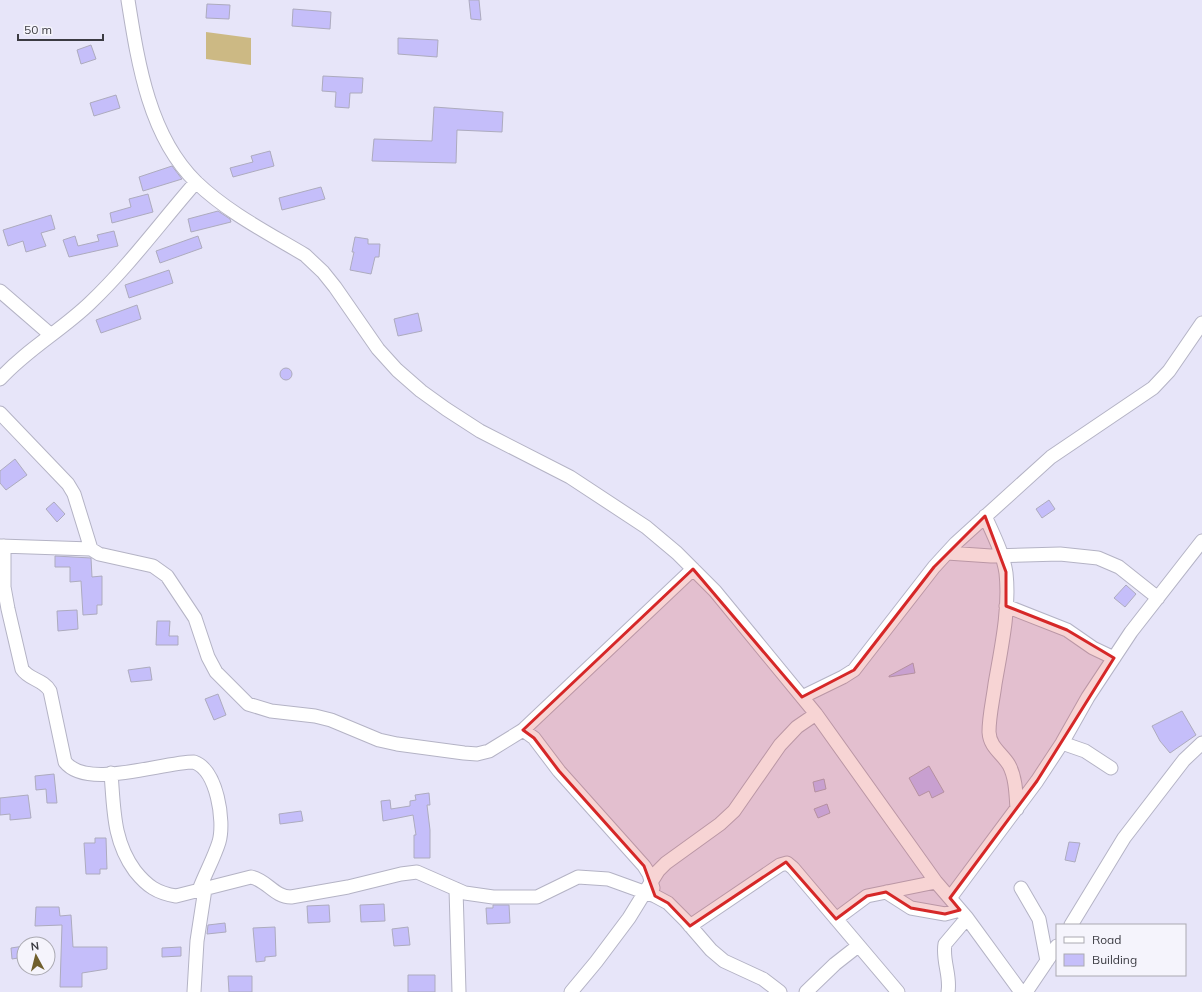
<svg xmlns="http://www.w3.org/2000/svg" width="1202" height="992" font-family="Mulish,sans-serif">
	<style>
		.green { fill: #ccb984 }
		.building { fill: #c5befa; stroke: #adabbe }
		.lines { fill: none; stroke-linecap: round; stroke-linejoin: round }
		.minor-casing { stroke: #b4b3c5; stroke-width: 15 }
		.minor { stroke: #fff; stroke-width: 13 }
		.marked { fill: #d62828; fill-opacity: 0.2; stroke: #d62828; stroke-width: 3; stroke-linejoin: round }
	</style>
	<rect width="100%" height="100%" fill="#e7e5f9"/>
	<path class="green" d="M206,32L251,38V65L206,59Z"/>
	<path class="building" d="M469,0H479L481,20L471,19Z
		M207,4L230,5L229,19L206,18Z
		M293,9L331,12L330,29L292,26Z
		M398,38L438,40L437,57L398,54Z
		M91,45L96,59L81,64L77,50Z
		M323,76L363,78L362,93H350L349,108L335,107L336,92L322,91Z
		M116,95L120,108L94,116L90,103Z
		M434,107L503,112L502,132L457,130L456,163L372,161L374,139L432,141Z
		M270,151L274,166L233,177L230,168L253,162L251,156Z
		M172,166L182,179L143,191L139,177Z
		M321,187L325,199L282,210L279,198Z
		M148,194L153,212L112,223L110,213L131,207L129,199Z
		M218,211L230,219L231,222L191,232L188,219Z
		M51,215L55,229L41,233L46,246L26,252L23,241L8,246L3,230Z
		M114,231L118,246L69,257L63,240L75,236L78,246L99,241L97,235Z
		M198,236L202,248L160,263L156,251Z
		M355,237L368,239V244H380L379,257H375L371,274L350,270L354,252H352Z
		M169,270L173,283L129,298L125,285Z
		M137,305L141,319L101,333L96,320Z
		M418,313L422,331L398,336L394,319Z
		M280 374a6 6 0 1 1 12 0a6 6 0 1 1-12 0Z
		M15,459L27,475L6,490L0,483V471Z
		M1049,500L1055,509L1042,518L1036,509Z
		M54,502L65,514L57,522L46,509Z
		M55,556L91,558L92,577L102,576V605H97V614L83,615L81,581L70,582V567H55Z
		M1126,585L1136,594L1125,607L1114,598Z
		M77,610L78,629L58,631L57,611Z
		M157,621H170L169,636H178V645H156Z
		M913,663L915,673L889,677V676Z
		M150,667L152,680L131,682L128,670Z
		M218,694L226,715L214,720L205,699Z
		M1182,711L1196,735L1170,753L1160,741L1152,726Z
		M929,766L944,792L932,798L929,791L919,796L909,778Z
		M54,774L57,803H47L46,789L36,790L35,776Z
		M824,779L826,789L815,792L813,782Z
		M429,793L430,805H427L430,830V858H414V835H416L413,815L383,821L381,801L390,800L391,809L410,806V801L416,800L415,795Z
		M28,795L31,818L10,820V814L0,815V798Z
		M827,804L830,813L818,818L814,809Z
		M301,811L303,821L280,824L279,814Z
		M95,838H106L107,869H100V874H86L84,843H95Z
		M1069,842L1080,843L1075,862L1065,860Z
		M384,904L385,921L361,922L360,905Z
		M329,905L330,922L308,923L307,906Z
		M493,905H509L510,923L487,924L486,908H493Z
		M36,907H59L60,916L71,915L73,947H107V969L82,973V987H60L62,925L35,926Z
		M225,923L226,932L207,934L208,925Z
		M275,927L276,956L265,957V961L256,962L253,928Z
		M408,927L410,945L394,946L392,929Z
		M24,946V957L12,959L11,948Z
		M181,947V956L162,957V948Z
		M408,975H435V992H408Z
		M228,976H252V992H229Z"/>
	<g class="lines">
		<g class="minor-casing">
			<path id="minor" d="M128,0C138,63 149,136 196,182C227,212 268,233 305,255L323,272L335,287L378,349L397,370L421,391L446,409L480,431L570,477L646,527L677,553L715,591L816,714L936,882L967,918L1021,992
				M0,291L51,335
				M0,379C26,350 62,330 90,303C129,266 161,222 196,182
				M0,413L68,484L74,494L91,549L99,554L153,566L167,576L195,618L208,657L216,672L248,704L271,711L315,716L331,720L379,740L397,744L464,753L477,754L489,751L523,730L693,569
				M985,516C993,534 1003,553 1006,573C1010,609 1001,649 995,684C993,700 989,716 989,732C990,748 1002,753 1009,765C1016,778 1016,795 1017,809
				M0,546L91,549
				M4,546V587L8,609L22,669C29,680 43,679 50,691L65,762C87,790 162,762 194,762C217,770 225,821 219,842C214,858 205,874 199,890
				M947,553L991,556L1060,554L1098,558L1119,567L1158,598
				M1006,606L1067,630L1093,648L1114,658
				M802,697L843,677L854,670L934,567L956,543L1051,457L1153,388L1169,371L1202,323
				M523,730L534,738L559,771L644,866L649,874L653,888
				M1062,743L1085,751L1111,768
				M111,773C114,810 113,841 135,871C147,886 157,893 176,896L251,877C267,880 274,897 291,897L348,887L401,874L417,872L465,893L493,897H537L578,877L608,879L655,896L668,903L686,921L711,950L724,961L763,979L780,992
				M1021,888L1039,919L1047,961
				M456,889L459,992
				M886,892L911,908L945,914L960,910
				M950,898L1037,781L1062,743L1088,697L1131,632L1202,541
				M836,919L867,896L936,882
				M1071,925L1124,838L1184,760L1202,743
				M690,926L780,865L787,863L793,868L898,992
				M194,992L197,941L205,889
				M571,992L596,962L629,918L658,871L666,863L720,824L734,811L780,745L797,727L816,714
				M806,992L835,964L858,946
				M948,992C951,976 942,960 945,944L967,918
				M1026,992L1057,946"/>
		</g>
		<use href="#minor" class="minor"/>
	</g>
	<path class="marked" d="M985,516L1006,572V606L1067,630L1114,658L1037,781L950,898L960,910L945,914L911,908L886,892L867,896L836,919L786,862L690,926L668,903L655,896L644,866L559,771L534,738L523,730L693,569L802,697L854,670L934,567Z"/>
	<rect x="1056" y="924" width="130" height="52" fill="#f5f4fc" stroke="#abaab2"/>
	<rect x="1064" y="937" width="20" height="6" fill="#ffffff" stroke="#abaab2"/>
	<text x="1092" y="944" font-size="12" fill="#3b3b42">Road</text>
	<rect x="1064" y="954" width="20" height="12" fill="#c5befa" stroke="#abaab2"/>
	<text x="1092" y="964" font-size="12" fill="#3b3b42">Building</text>
	<g transform="translate(36 956) rotate(353)"><circle r="19" fill="#f5f4fc" stroke="#abaab2"/>
	<path d="M0-3L7 15L0 10L-7 15Z" fill="#705f2d"/>
	<text y="-6" font-size="11" font-weight="bold" text-anchor="middle" fill="#3b3b42">N</text>
	</g>
	<path d="M18 34v6h85v-6" fill="none" stroke="#3b3b42" stroke-width="2"/>
	<text x="24" y="34" font-size="12" fill="#3b3b42" stroke="#f5f4fc" stroke-width="3" paint-order="stroke">50 m</text>
</svg>
